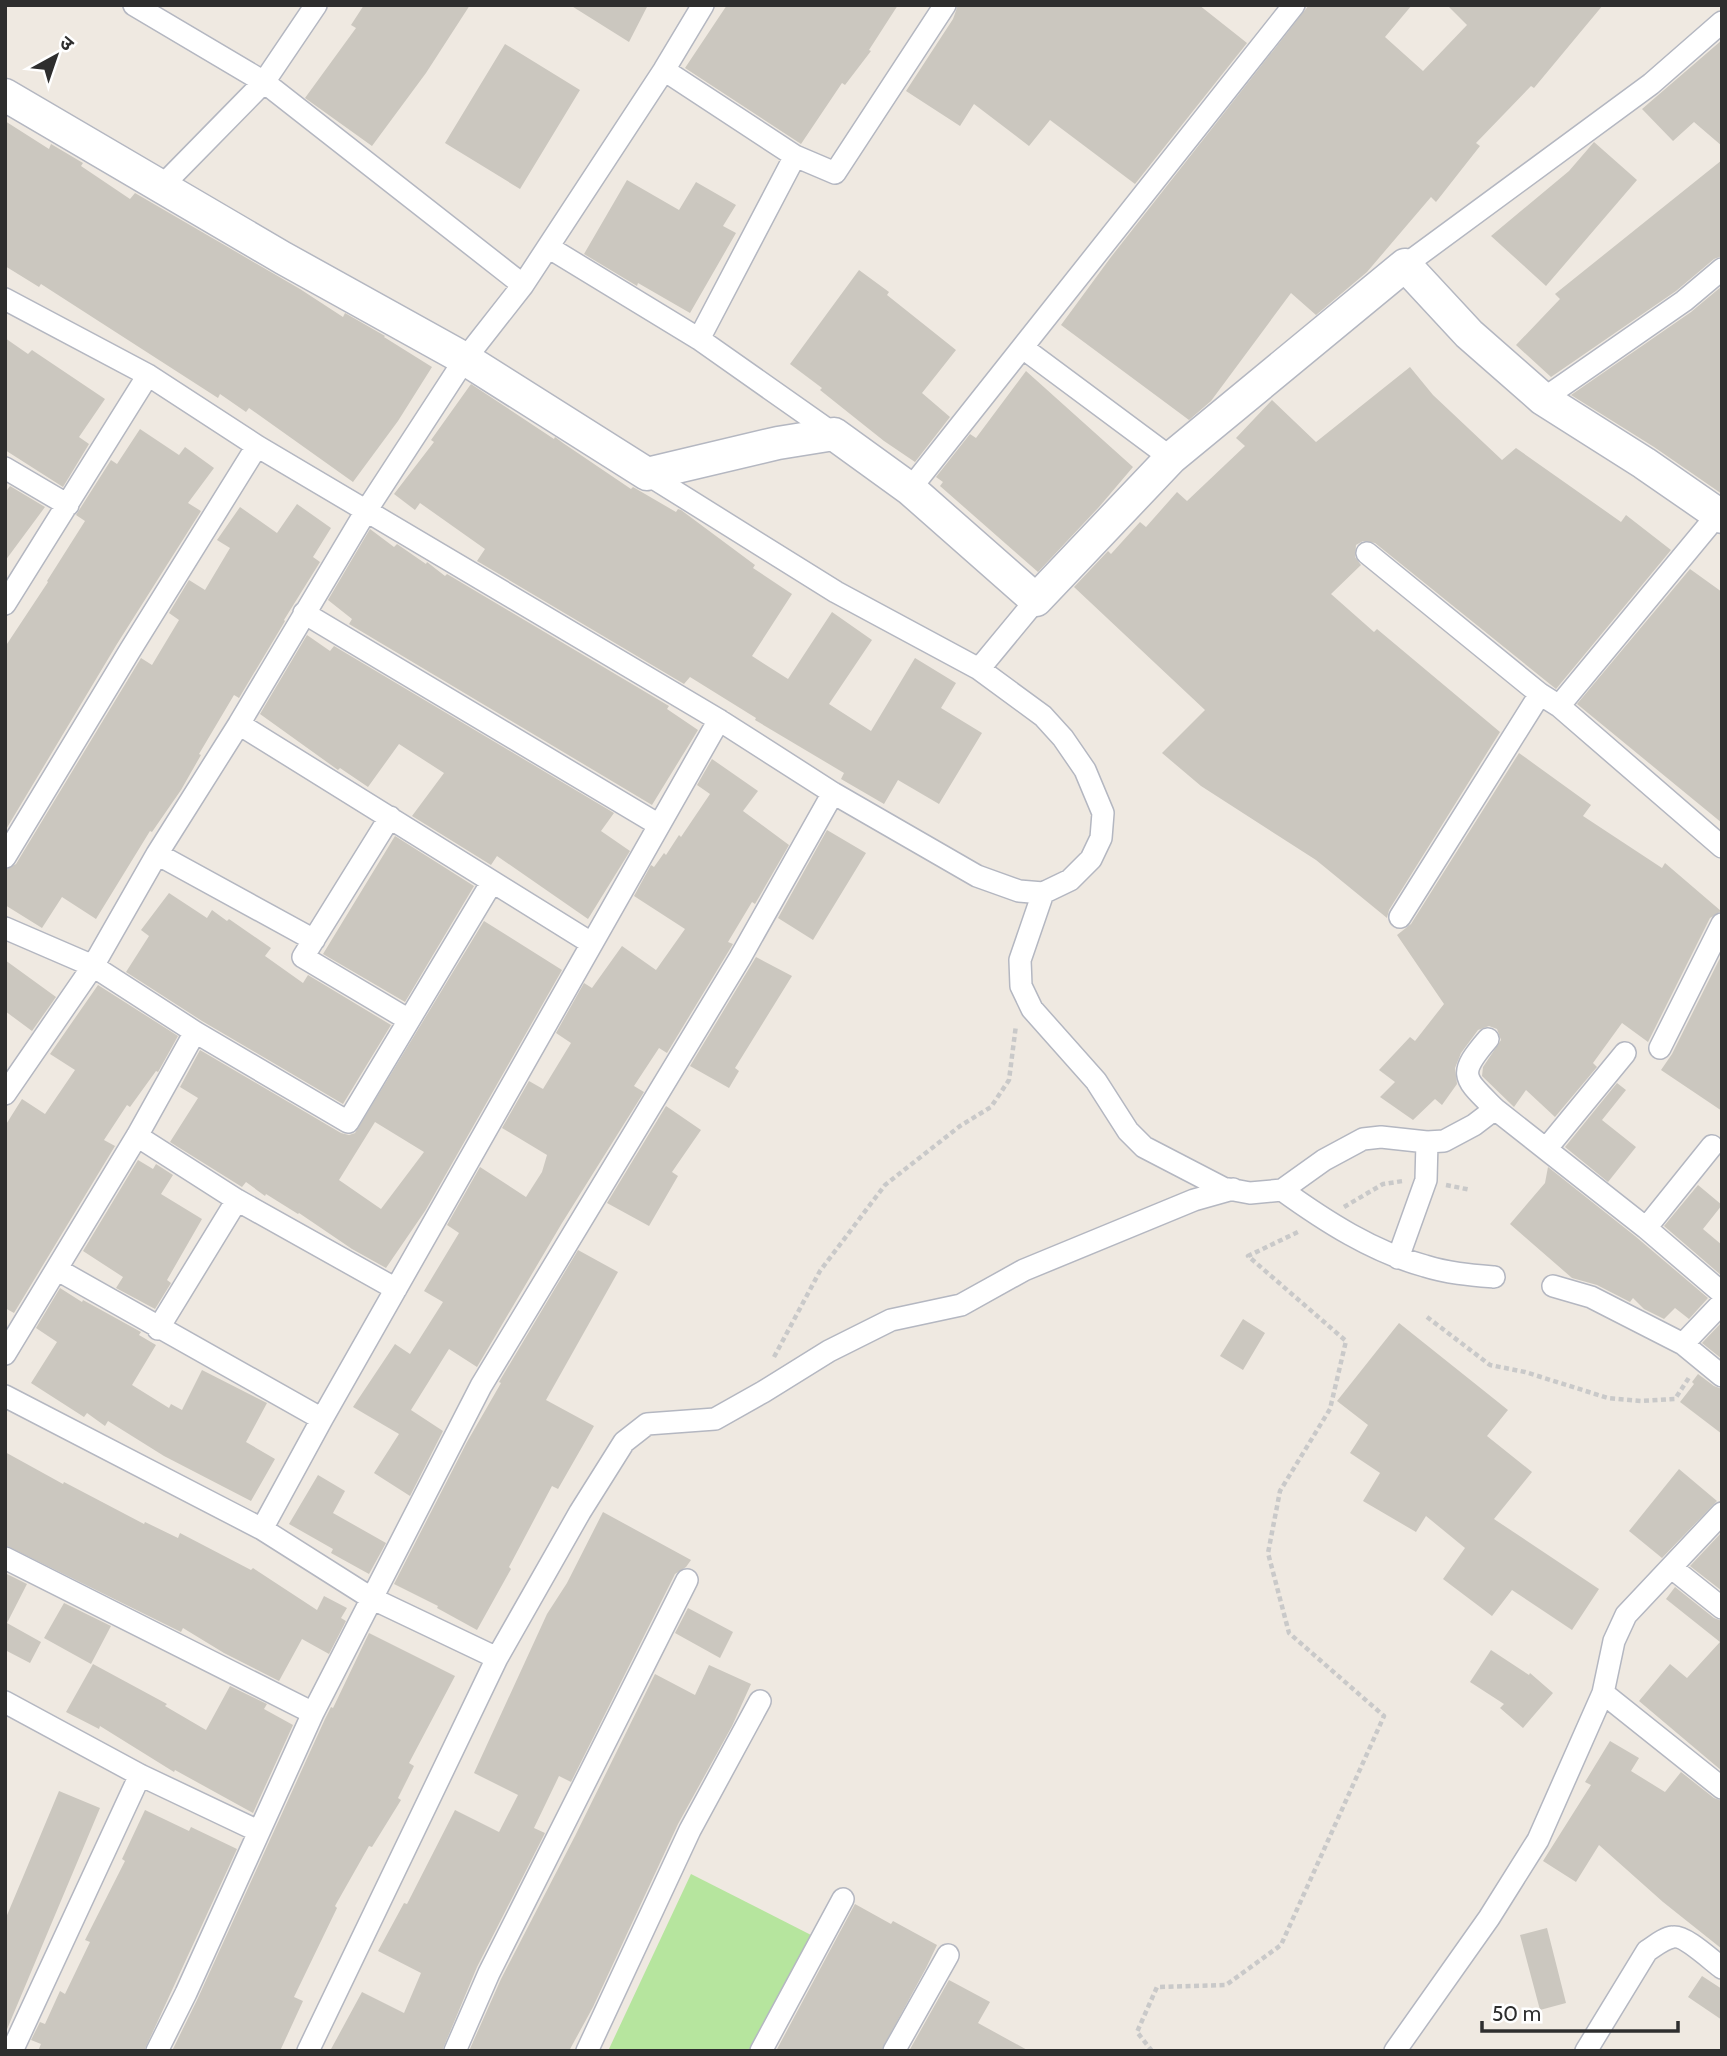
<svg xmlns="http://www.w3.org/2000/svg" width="1727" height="2056" font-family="Cabin,'Noto Sans Devanagari',sans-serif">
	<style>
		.green { fill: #b6e59e }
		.building { fill: #cbc7bf; fill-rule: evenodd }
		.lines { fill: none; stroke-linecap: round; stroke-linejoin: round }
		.street-casing { stroke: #b4b7c1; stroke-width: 24 }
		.secondary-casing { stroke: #b4b7c1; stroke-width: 35 }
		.path { stroke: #c9c9c9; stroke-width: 4.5; stroke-dasharray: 5 3.5; stroke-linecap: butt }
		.street { stroke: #fff; stroke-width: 21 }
		.secondary { stroke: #fff; stroke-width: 32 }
	</style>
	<rect width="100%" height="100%" fill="#efe9e1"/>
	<path class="green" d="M691,1874L813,1936L750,2051H608Z"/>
	<path class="building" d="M364,5H470L426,73L372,146L305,98L356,28L351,25Z
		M570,5H648L629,42Z
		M727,5H898L869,50L871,51L845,85L842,83L801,144L685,68Z
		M958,5H1199L1247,43L1135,184L1050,120L1029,146L974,104L960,126L906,91L953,19Z
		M1309,5H1412L1385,37L1423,71L1467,25L1447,5H1603L1534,88L1531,86L1476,143L1480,146L1436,202L1431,197L1367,272L1316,315L1291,293L1211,401L1189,420L1061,325L1111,257Z
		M1722,40V146L1694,122L1673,141L1642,109Z
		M505,44L580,90L520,189L445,143Z
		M5,121L49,149L51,144L83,163L81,166L130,199L135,193L300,289L343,317L345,313L385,336L384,337L432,367L398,421L353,482L249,408L246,412L220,394L218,398L41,284L39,287L5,266Z
		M1594,142L1637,180L1546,286L1491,236L1569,171Z
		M1722,160V256L1714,259L1676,291L1551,377L1516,345L1560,299L1555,294Z
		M627,180L679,210L696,182L736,205L723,226L736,233L690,313L638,283L637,286L584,254Z
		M859,270L889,292L887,295L956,350L922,393L950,417L915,462L884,441L820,390L822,388L790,364Z
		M1722,286V494L1654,447L1571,395L1691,312Z
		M5,338L28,354L32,350L105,399L79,437L89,444L63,487L5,450Z
		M1410,367L1433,395L1502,460L1516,448L1621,522L1626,515L1671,550L1556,689L1375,543L1363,541L1356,545L1355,557L1361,565L1331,594L1374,632L1377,629L1500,732L1389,910L1387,918L1316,860L1201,786L1162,753L1205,710L1074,587L1108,551L1111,554L1140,522L1146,527L1177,492L1187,501L1245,446L1236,438L1272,400L1316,442Z
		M1026,371L1133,467L1099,507L1038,572L940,486L943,482L936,477L970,434L976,438Z
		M471,384L554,439L555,437L563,443L631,489L633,487L676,512L678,509L681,510L755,565L753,568L792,594L752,656L788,679L832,612L872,640L829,704L871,731L915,658L956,683L941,708L982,733L939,804L898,780L884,804L841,779L844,773L755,720L756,718L690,677L684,684L477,561L485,549L420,503L415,510L394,494L434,442L431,440Z
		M140,429L179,455L185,447L214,468L188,503L201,511L117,644L5,831V647L48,582L47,581L85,521L76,515L111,460L117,464Z
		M10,486L45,507L5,561V493Z
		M297,504L331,528L313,557L320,562L284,620L285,621L239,698L234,695L199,754L201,755L181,790L152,832L150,831L96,919L62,897L42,928L5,905V870L16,864L141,658L152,665L179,620L169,613L189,580L205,590L230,548L217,540L240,507L277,533Z
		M370,529L394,547L397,544L426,564L427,562L445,576L447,574L669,706L667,709L698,730L652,805L349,624L352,619L328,600Z
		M1690,569L1722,592V823L1577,704Z
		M307,635L330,651L334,646L614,813L601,831L630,851L588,919L497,856L491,865L412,816L444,773L399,744L368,787L340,768L338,770L260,714Z
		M1519,753L1591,805L1583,816L1662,868L1665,863L1721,911L1710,918L1648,1042L1622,1023L1593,1063L1597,1067L1555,1117L1526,1090L1514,1107L1482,1076L1483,1067L1501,1040L1497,1029L1489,1026L1478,1030L1461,1053L1455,1068L1457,1084L1442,1105L1435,1099L1413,1120L1380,1097L1395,1082L1379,1070L1410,1037L1415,1041L1444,1004L1397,935L1411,924Z
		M712,759L758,791L743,811L789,845L755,904L752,902L728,942L733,944L667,1053L659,1048L634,1086L644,1092L562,1223L477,1367L449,1349L411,1410L443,1431L410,1496L374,1473L399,1434L353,1407L395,1344L410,1354L443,1302L424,1291L459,1233L447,1225L480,1167L526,1197L542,1172L547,1155L502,1128L529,1081L543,1089L571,1043L556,1033L584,983L592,988L622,946L656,970L685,929L634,896L651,865L654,867L664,853L666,855L679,835L681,837L710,794L697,785Z
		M827,830L866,853L813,940L778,918Z
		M395,836L474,886L405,1002L323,954Z
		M169,893L207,918L212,910L227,921L229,919L271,948L265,956L303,983L308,975L391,1025L343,1104L202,1021L126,972L149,936L141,930Z
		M484,921L562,970L425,1211L386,1268L352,1249L299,1213L298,1214L266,1194L265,1196L246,1182L242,1187L170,1142L198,1098L180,1087L200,1050L341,1133L349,1135L355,1133ZM375,1122L424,1152L381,1209L339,1180Z
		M1722,954V1111L1661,1070L1672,1054Z
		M756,957L792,976L735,1068L739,1071L729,1088L690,1066Z
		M5,960L56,997L32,1031L5,1011Z
		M98,985L178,1036L158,1072L156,1071L130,1107L127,1105L104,1140L115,1146L14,1313L5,1308V1126L22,1099L45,1114L75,1070L50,1054Z
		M1617,1083L1626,1090L1602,1120L1636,1147L1608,1182L1565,1147Z
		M666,1106L701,1130L672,1172L678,1176L649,1226L607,1203Z
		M138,1160L153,1169L156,1164L173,1175L161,1194L202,1219L167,1280L171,1283L155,1309L116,1288L123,1277L83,1251Z
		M1548,1167L1635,1236L1708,1298L1689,1319L1675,1308L1664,1319L1644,1309L1633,1298L1630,1302L1597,1285L1572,1278L1510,1224L1545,1183Z
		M1698,1185L1722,1205L1703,1229L1722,1245V1276L1664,1226Z
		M578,1250L618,1272L546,1400L594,1426L558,1489L552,1486L509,1567L511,1569L477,1630L437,1608L438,1606L394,1584L467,1442L501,1383L499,1382Z
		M60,1288L82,1302L83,1300L141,1332L139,1335L156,1345L132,1385L169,1408L171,1404L182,1410L202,1370L267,1403L246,1442L275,1459L251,1501L164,1456L108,1421L105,1426L87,1413L84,1417L31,1383L57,1342L36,1328Z
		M1243,1319L1265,1333L1243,1370L1220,1356Z
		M1722,1322V1359L1702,1343Z
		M1399,1323L1508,1410L1487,1436L1532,1472L1494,1519L1599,1589L1572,1630L1512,1590L1492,1616L1443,1579L1465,1548L1426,1516L1416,1532L1363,1501L1380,1473L1350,1453L1368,1425L1337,1401Z
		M1698,1374L1714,1386L1722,1389V1434L1680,1402L1694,1384L1692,1382Z
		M5,1452L63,1484L64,1482L144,1524L145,1522L178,1538L180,1533L251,1570L253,1568L317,1610L324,1596L347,1608L341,1618L346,1621L329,1654L302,1639L279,1681L224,1653L183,1628L181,1632L5,1545Z
		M1679,1469L1717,1501L1662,1558L1629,1531Z
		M318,1475L345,1491L333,1513L386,1543L369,1574L331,1553L333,1549L289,1524Z
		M603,1512L691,1560L686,1567L675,1574L571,1782L559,1776L534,1828L545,1833L477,1967L442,2051H330L362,1992L404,2013L421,1973L378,1951L404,1903L407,1904L455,1810L499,1832L518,1795L474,1773L547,1614L567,1583Z
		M1722,1532V1591L1690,1566Z
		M5,1573L27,1584L7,1623L41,1642L30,1663L5,1650Z
		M1675,1587L1714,1618L1722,1621V1771L1639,1701L1670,1664L1687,1678L1720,1642L1666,1599Z
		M64,1603L111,1626L91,1664L44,1638Z
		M688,1608L733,1632L720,1658L675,1633Z
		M369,1633L455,1676L409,1763L414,1766L398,1798L401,1800L372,1847L369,1846L335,1906L337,1908L294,1997L303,2001L280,2051H172L198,1998L325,1719L331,1707L333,1708Z
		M1491,1650L1529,1675L1530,1673L1553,1693L1523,1728L1500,1708L1504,1704L1470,1682Z
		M93,1664L167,1704L165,1706L206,1730L230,1686L267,1704L264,1709L293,1725L253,1813L175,1770L174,1772L100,1726L99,1729L66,1712Z
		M709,1665L751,1684L732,1726L678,1824L593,2007L569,2051H469L501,1979L575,1836L655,1674L695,1695Z
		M1610,1741L1639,1758L1631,1771L1665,1792L1681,1772L1714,1798L1722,1801V1949L1663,1902L1599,1845L1576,1882L1543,1861L1591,1785L1585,1782Z
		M59,1791L100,1808L5,2034V1920Z
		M145,1810L189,1831L191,1827L237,1849L144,2051H38L41,2044L31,2040L40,2022L45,2024L60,1991L65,1994L90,1942L85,1940L125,1861L122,1859Z
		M855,1904L891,1924L893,1921L937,1945L926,1968L881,2051H776Z
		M1547,1928L1566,2003L1540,2010L1520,1935Z
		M1702,1976L1722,1989V2020L1688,1997Z
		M949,1980L990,2002L978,2023L1029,2051H909Z"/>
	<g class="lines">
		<g class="street-casing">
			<path id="street" d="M134,5L264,82L523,285
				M664,70L795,156L835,173L945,5
				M162,186L264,82L316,5
				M548,247L699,339L834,434
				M1405,265L1651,84L1722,22
				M5,299L148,375L257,446L719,720L833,793L977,876L1019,891L1043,893L1070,880L1091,859L1101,838L1103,813L1085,770L1063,738L1043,716L979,669L836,592L647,474
				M699,339L795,156
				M1023,348L1171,458
				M1543,399L1684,301L1722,269
				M5,468L68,505
				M910,489L1294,5
				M1367,553L1540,694L1559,706L1722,847
				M5,604L148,375
				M304,613L659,825
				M979,669L1036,600
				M1559,706L1718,514
				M239,724L591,943
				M390,817L303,957L409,1020
				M157,854L314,940
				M5,857L129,652L257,446
				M1043,893L1020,960L1021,986L1032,1009L1096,1081L1128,1131L1144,1147L1223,1188L1250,1193L1282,1190L1324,1160L1363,1139L1381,1137L1427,1142L1444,1141L1474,1125L1495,1109
				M1400,917L1540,694
				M5,928L93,966L195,1032L348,1122L492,882
				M1488,1039C1457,1075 1463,1077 1495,1109L1646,1228L1722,1293
				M1660,1048L1722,924
				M5,1094L93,966L157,854L239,724L366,511L465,359L523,285L664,70L703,5
				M137,1136L237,1200L396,1289
				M1546,1149L1625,1053
				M1282,1190C1325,1221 1373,1252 1425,1266C1447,1273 1471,1275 1494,1277
				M1646,1228L1712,1146
				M1398,1258L1426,1180L1427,1142
				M58,1270L322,1419
				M1553,1286L1591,1297L1683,1344L1722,1376
				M158,1329L237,1200
				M1683,1344L1722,1303
				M5,1354L137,1136L195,1032
				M5,1396L262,1529L371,1598L497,1658
				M262,1529L322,1419L719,720
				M5,1558L313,1713
				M1672,1568L1722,1608
				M1603,1693L1722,1788
				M5,1702L140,1775L258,1831
				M12,2051L140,1775
				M157,2051L186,1993L313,1713L481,1386L740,958L833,793
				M308,2051L497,1658L580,1512L624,1442L647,1424L715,1419L763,1392L829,1351L891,1320L961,1305L1024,1270L1194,1200L1233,1189
				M455,2051L489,1973L687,1580
				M587,2051L690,1830L760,1701
				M761,2051L843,1899
				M894,2051L948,1955
				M1395,2051L1489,1918L1538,1840L1603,1693L1614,1641L1626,1615L1722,1513
				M1586,2051L1647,1951C1655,1946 1664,1938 1673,1937C1685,1935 1711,1960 1722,1968"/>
		</g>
		<g class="secondary-casing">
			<path id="secondary" d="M5,95L283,258L465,359L647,474L778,443L834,434L910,489L1036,600L1171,458L1405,265L1469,334L1543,399L1644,463L1722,517"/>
		</g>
		<path class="path" d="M1446,1185L1471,1190
			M1344,1207L1383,1184L1403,1181
			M1427,1317L1490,1365L1525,1372L1608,1398L1641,1401L1675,1399L1690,1376
			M774,1357L820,1271L885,1185L960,1126L991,1107L1009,1080L1016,1025
			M1152,2051L1137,2032L1157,1987L1226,1985L1281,1945L1384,1716L1289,1633L1268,1553L1280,1491L1330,1409L1346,1341L1248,1256L1300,1231"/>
		<use href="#street" class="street"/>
		<use href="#secondary" class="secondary"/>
	</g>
	<rect width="1727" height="2056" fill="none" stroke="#2e2e2e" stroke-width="14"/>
	<g transform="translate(56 56) rotate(40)" stroke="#ffffff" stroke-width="5" paint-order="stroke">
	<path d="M0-5L12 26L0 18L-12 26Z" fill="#2e2e2e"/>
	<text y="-10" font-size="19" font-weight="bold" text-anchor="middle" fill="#2e2e2e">उ</text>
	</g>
	<path d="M1482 2021v10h196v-10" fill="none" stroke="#2e2e2e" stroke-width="3.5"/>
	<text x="1492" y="2021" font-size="21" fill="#2e2e2e" stroke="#ffffff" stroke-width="5" paint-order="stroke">50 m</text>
</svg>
